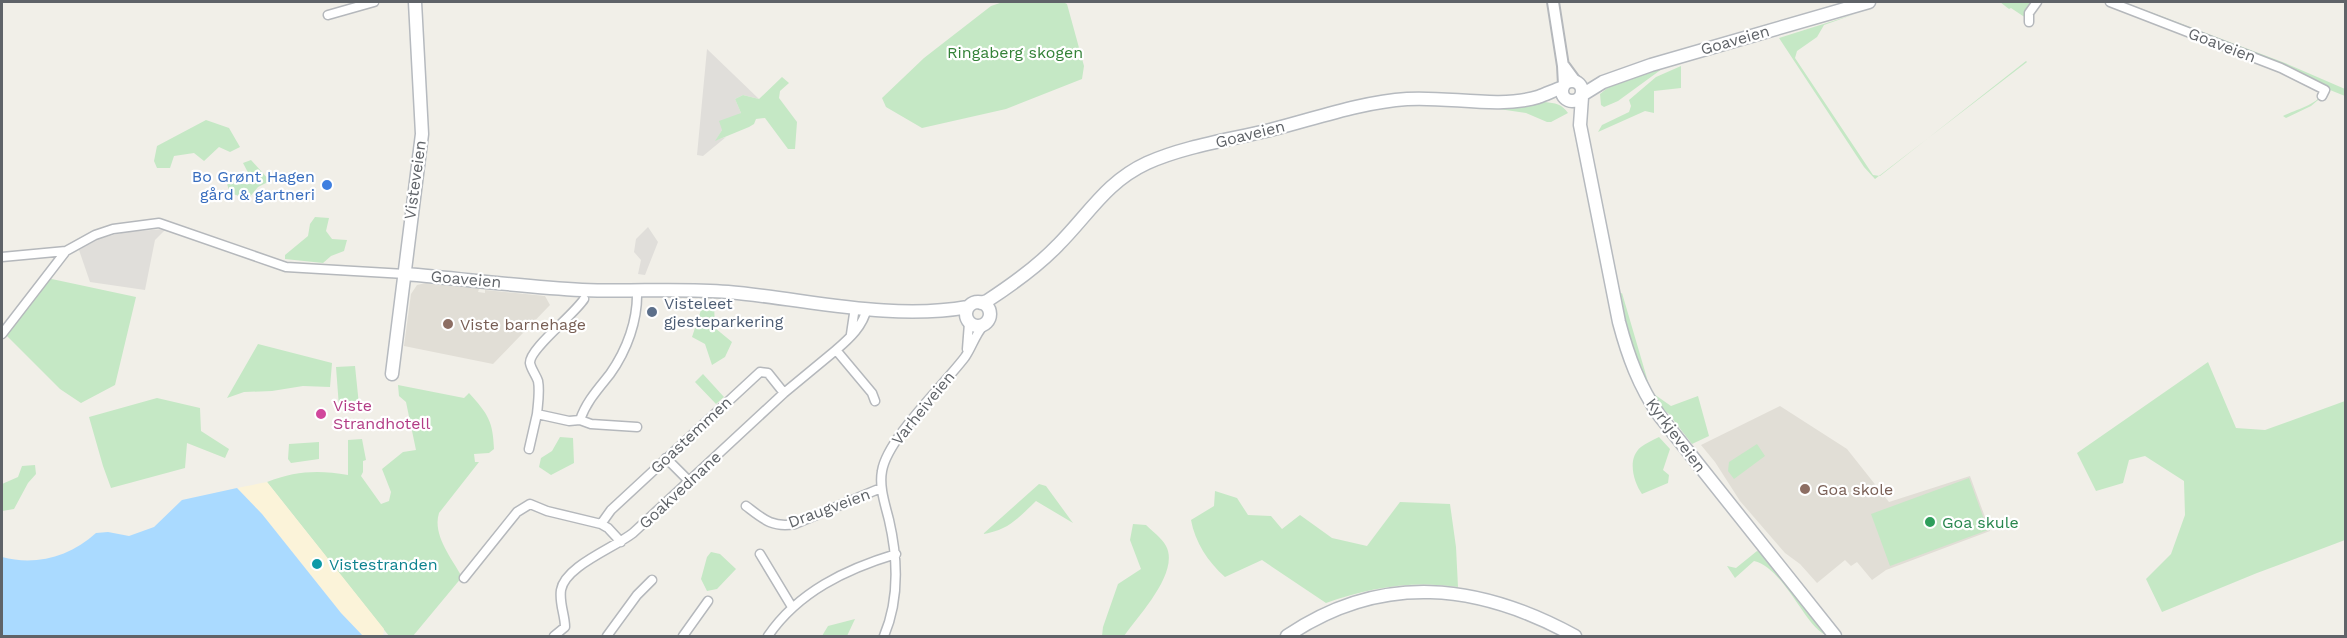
<svg xmlns="http://www.w3.org/2000/svg" width="2347" height="638" font-family="'Work Sans',sans-serif">
	<style>
		.industrial { fill: #e0deda }
		.education { fill: #e1ded6 }
		.green { fill: #c5e8c5 }
		.sand { fill: #fbf3d9 }
		.water { fill: #aadaff }
		.lines { fill: none; stroke-linecap: round; stroke-linejoin: round }
		.minor-casing { stroke: #b5b8bc; stroke-width: 11 }
		.tertiary-casing { stroke: #b5b8bc; stroke-width: 14 }
		.secondary-casing { stroke: #b6babf; stroke-width: 15 }
		.minor { stroke: #fff; stroke-width: 8 }
		.tertiary { stroke: #fff; stroke-width: 10 }
		.secondary { stroke: #fff; stroke-width: 12 }
		.shop-dot { fill: #3f7fe0; stroke: #fff; stroke-width: 2 }
		.service-dot { fill: #5c6f8a; stroke: #fff; stroke-width: 2 }
		.education-dot { fill: #8d6e63; stroke: #fff; stroke-width: 2 }
		.hotel-dot { fill: #d1479c; stroke: #fff; stroke-width: 2 }
		.leisure-dot { fill: #2e9e5b; stroke: #fff; stroke-width: 2 }
		.culture-dot { fill: #0f9aa8; stroke: #fff; stroke-width: 2 }
		.labels { text-anchor: middle; dominant-baseline: central; stroke-width: 4.5; stroke-linejoin: round; paint-order: stroke }
		.street-label { font-size: 16px; fill: #5f6368; stroke: #fff }
		.park-label { font-size: 16px; fill: #348238; stroke: #fff }
		.shop-label { font-size: 16px; fill: #366cbe; stroke: #fff; text-anchor: end }
		.service-label { font-size: 16px; fill: #4e5e75; stroke: #fff; text-anchor: start }
		.education-label { font-size: 16px; fill: #785e54; stroke: #fff; text-anchor: start }
		.hotel-label { font-size: 16px; fill: #b23c85; stroke: #fff; text-anchor: start }
		.leisure-label { font-size: 16px; fill: #27864d; stroke: #fff; text-anchor: start }
		.culture-label { font-size: 16px; fill: #0d838f; stroke: #fff; text-anchor: start }
	</style>
	<rect width="100%" height="100%" fill="#f1efe8"/>
	<path class="industrial" d="M707,49L759,99L743,95L735,99L741,113L722,130L716,140L726,137L703,156L697,155Z
		M648,227L658,242L645,275L638,274L641,260L634,252L636,239Z
		M166,229L155,240L145,290L90,282L79,250L98,239L125,232Z"/>
	<path class="education" d="M426,283L479,289L478,292L485,293V290L545,296L550,305L493,364L404,346L411,294L417,285Z
		M1780,406L1847,449L1889,502L1970,476L1990,531L1886,570L1872,580L1857,562L1851,566L1845,560L1817,583L1800,564L1785,553L1740,501L1715,462L1701,445Z"/>
	<path class="green" d="M1003,2H1063L1067,4L1084,66L1082,79L1006,109L922,128L886,107L882,98L924,58L991,6Z
		M2000,2H2037L2029,20L2011,8L2009,9Z
		M2110,2H2124L2285,63L2345,89V96L2330,90L2311,106L2286,118L2283,116C2297,109 2318,105 2325,90Z
		M1855,14L1824,25L1817,37L1797,51L1795,58L1873,175L1880,176L2026,61L2027,62L1875,179L1864,167L1779,38Z
		M1666,66L1618,101L1604,107L1601,105L1600,94L1610,86L1633,76Z
		M1681,66V88L1654,91V113L1645,111L1598,132L1602,125L1629,112L1631,106L1629,100L1656,77Z
		M782,77L789,83L780,91L779,98L797,122L795,149H788L765,118L756,119L754,124L749,127L715,141L722,130L719,121L741,113L735,99L743,95L759,99Z
		M1545,102C1555,103 1562,104 1568,113L1551,122H1547L1526,113L1492,108Z
		M206,120L229,128L240,147L230,152L219,147L204,161L194,153L174,156L170,168H157L154,161L157,146Z
		M251,160L270,181L258,187L248,199L230,193L227,184L237,179L242,184H254L243,163Z
		M315,217L329,218L326,231L332,239L347,240L344,251L331,256L323,263L285,259V255L308,236L310,224Z
		M47,278L136,297L115,385L81,403L60,389L4,333Z
		M1622,293L1651,392L1671,406L1698,396L1709,436L1692,444L1668,413L1662,411L1641,380L1617,295Z
		M703,304H714L715,328L732,342L725,357L712,365L705,344L692,337Z
		M258,344L332,363L330,387L303,386L272,391L244,392L227,398Z
		M2208,362L2236,428L2265,430L2345,401V540L2257,573L2162,612L2146,579L2171,554L2185,515L2184,481L2145,456L2129,460L2123,483L2096,491L2077,453Z
		M355,366L359,405L339,407L336,367Z
		M703,374L724,397L716,404L695,382Z
		M398,385L464,398L469,393C488,414 493,421 494,449L489,453L474,454L475,462H479L439,513C432,535 452,559 462,577L413,636H389L267,482C296,471 318,470 348,475V440L362,439L366,460L363,461V472L361,476L381,504L389,501L391,492L382,469L403,452L416,450L406,402L399,396Z
		M157,398L200,408L201,431L229,449L225,458L187,443L185,468L111,488L103,466L89,417Z
		M560,437L573,438L574,463L551,475L539,467L541,458L552,451Z
		M1659,437L1670,449L1663,470L1669,475L1668,483L1642,494C1633,481 1627,458 1641,447C1646,443 1653,440 1659,437Z
		M319,442V459L291,463L288,459L289,444Z
		M1757,444L1765,456L1734,479L1728,471L1729,462Z
		M35,465L36,474L28,483L14,509L2,511V484L18,477L22,466Z
		M1969,478L1988,530L1890,566L1871,514Z
		M1039,484L1046,486L1073,523L1036,501C1018,518 1009,530 983,534Z
		M1215,491L1237,498L1248,515L1271,516L1282,529L1300,515L1332,538L1367,546L1400,502L1450,504L1456,547L1458,587C1413,580 1367,588 1326,603L1262,560L1225,577C1208,562 1195,542 1191,520L1214,506Z
		M1133,524L1146,525C1152,531 1162,538 1166,546C1180,572 1139,615 1124,636H1102L1103,627L1118,584L1141,569L1130,540Z
		M1757,551L1764,553L1831,636C1808,636 1787,569 1754,561L1735,578L1727,566L1736,568Z
		M711,552L720,554L736,569L717,589L707,591L701,579L707,557Z
		M855,619L847,636H822L828,626Z"/>
	<path class="sand" d="M267,482L384,629L383,636H363L341,613L262,514L237,488Z"/>
	<path class="water" d="M237,488L262,514L341,613L363,636H2V557C35,566 70,557 96,533L108,532L129,536L154,527L182,500Z"/>
	<g class="lines">
		<g class="minor-casing">
			<path id="minor" d="M2110,2L2281,68L2325,90L2322,96
				M328,15L374,2
				M2029,22V13L2037,2
				M2,257L66,251L95,235L113,229L159,223L286,267L405,274
				M867,308C863,326 850,338 836,350L872,393L875,401
				M2,334L66,251
				M851,334L855,307
				M967,349L969,323
				M537,414C538,403 540,391 538,381C536,375 531,369 530,363C529,349 574,315 584,299
				M580,420L591,424L637,427
				M529,449L537,414L569,421L580,420C586,402 598,389 610,374C627,350 638,320 637,291
				M666,458L689,481
				M746,506C763,519 772,528 795,524L881,488
				M601,524L611,510L760,372L768,373L784,393
				M760,554L792,607
				M464,578L517,512L530,504L547,511L601,524L608,528L621,542
				M554,636L565,627C565,615 559,603 561,590C565,566 614,548 633,533L784,393L836,350
				M607,636L637,595L652,580
				M683,636L708,601
				M768,636C798,592 846,569 896,554
				M884,636C900,598 898,559 889,520C885,504 879,487 882,471C887,439 944,385 965,357C972,347 975,335 983,326"/>
		</g>
		<g class="tertiary-casing">
			<path id="tertiary" d="M1553,2L1563,66L1564,85
				M1564,66L1575,81"/>
		</g>
		<g class="secondary-casing">
			<path id="secondary" d="M1562 91a10 10 0 1 1 20 0a10 10 0 1 1-20 0Z
				M1582,95L1603,82L1651,65L1869,2
				M1582,97L1580,125L1619,322C1628,356 1639,386 1659,415L1835,636
				M405,274C464,279 523,287 582,290C631,292 680,288 728,292C807,299 890,321 968,307
				M966 314a12 12 0 1 1 24 0a12 12 0 1 1-24 0Z
				M981,303L987,301C1013,284 1037,267 1058,245C1089,214 1106,182 1147,163C1185,146 1229,140 1270,130C1314,119 1361,102 1407,99C1448,96 1498,109 1538,97C1546,94 1555,90 1563,87
				M392,374L422,134L415,2
				M1287,636C1382,572 1478,583 1575,636"/>
		</g>
		<use href="#minor" class="minor"/>
		<use href="#tertiary" class="tertiary"/>
		<use href="#secondary" class="secondary"/>
	</g>
	<circle class="shop-dot" cx="327" cy="185" r="6"/>
	<circle class="service-dot" cx="652" cy="312" r="6"/>
	<g class="education-dot">
		<circle cx="448" cy="324" r="6"/>
		<circle cx="1805" cy="489" r="6"/>
	</g>
	<circle class="hotel-dot" cx="321" cy="414" r="6"/>
	<circle class="leisure-dot" cx="1930" cy="522" r="6"/>
	<circle class="culture-dot" cx="317" cy="564" r="6"/>
	<g class="labels">
		<g class="street-label">
			<text transform="translate(1735 40) rotate(-16)">Goaveien</text>
			<text transform="translate(2222 45) rotate(21)">Goaveien</text>
			<text transform="translate(1250 134) rotate(-14)">Goaveien</text>
			<text transform="translate(415 180) rotate(-82)">Visteveien</text>
			<text transform="translate(466 279) rotate(5)">Goaveien</text>
			<text transform="translate(923 408) rotate(-51)">Varheiveien</text>
			<text transform="translate(691 435) rotate(-43)">Goastemmen</text>
			<text transform="translate(1676 435) rotate(53)">Kyrkjeveien</text>
			<text transform="translate(680 490) rotate(-43)">Goakvednane</text>
			<text transform="translate(829 508) rotate(-20)">Draugveien</text>
		</g>
		<g class="park-label">
			<text x="1015" y="52">Ringaberg skogen</text>
		</g>
		<g class="shop-label">
			<text x="315" y="176">Bo Grønt Hagen<tspan x="315" dy="18">gård &amp; gartneri</tspan></text>
		</g>
		<g class="service-label">
			<text x="664" y="303">Visteleet<tspan x="664" dy="18">gjesteparkering</tspan></text>
		</g>
		<g class="education-label">
			<text x="460" y="324">Viste barnehage</text>
			<text x="1817" y="489">Goa skole</text>
		</g>
		<g class="hotel-label">
			<text x="333" y="405">Viste<tspan x="333" dy="18">Strandhotell</tspan></text>
		</g>
		<g class="leisure-label">
			<text x="1942" y="522">Goa skule</text>
		</g>
		<g class="culture-label">
			<text x="329" y="564">Vistestranden</text>
		</g>
	</g>
	<rect width="2347" height="638" fill="none" stroke="#5f6368" stroke-width="6"/>
</svg>
